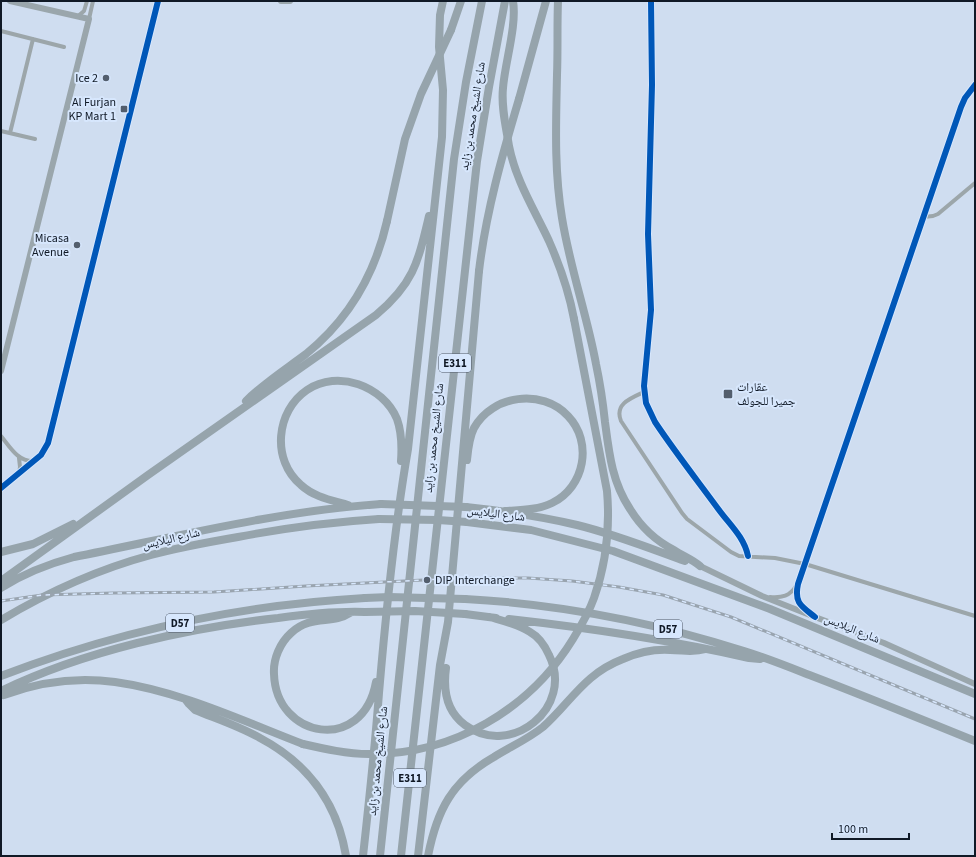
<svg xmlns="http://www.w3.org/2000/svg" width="976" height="857" font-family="'Source Sans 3','Noto Naskh Arabic',sans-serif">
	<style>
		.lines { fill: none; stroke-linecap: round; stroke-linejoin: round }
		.street { stroke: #9ca6aa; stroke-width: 4 }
		.secondary { stroke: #9aa6ac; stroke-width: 6 }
		.highway { stroke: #96a4ac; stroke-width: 8 }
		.rail-casing { stroke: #99a4af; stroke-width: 3 }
		.rail { stroke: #d7e7fd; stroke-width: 1.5; stroke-dasharray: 4.5; stroke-linecap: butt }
		.highway-bridge { stroke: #96a4ac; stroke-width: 8 }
		.cycleway-casing { stroke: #d7e7fd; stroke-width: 8 }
		.cycleway { stroke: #0057b8; stroke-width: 6 }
		.poi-dot { fill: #535e6d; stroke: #d7e7fd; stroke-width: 1.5 }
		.labels { text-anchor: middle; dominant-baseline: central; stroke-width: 4; stroke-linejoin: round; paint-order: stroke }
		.shield { fill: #d7e7fd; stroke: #4c5766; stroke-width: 1 }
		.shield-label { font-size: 11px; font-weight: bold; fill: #101926 }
		.poi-label { font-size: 12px; fill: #101926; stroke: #d7e7fd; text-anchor: end }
		.street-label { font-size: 12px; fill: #101926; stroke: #d7e7fd }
	</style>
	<rect width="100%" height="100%" fill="#cfddf0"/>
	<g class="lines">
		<path class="street" d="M651,1L652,85L648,234L651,310L644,386L646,403L655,422C675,452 697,480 719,510C730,525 744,537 748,556
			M77,17L84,11L87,1
			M89,19L93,1
			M1,31L64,47
			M1,131L35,139
			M10,133L33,39
			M923,217L933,216L938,214L975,183
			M644,392C631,398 614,404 621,421L682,513L687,519L731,552L739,556L775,558L805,564L975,616
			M1,436C10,447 18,462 34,461
			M19,473L20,467L19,458
			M1,488L41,455L48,443L158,1
			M770,597C782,598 790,596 796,586
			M810,613C797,603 795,599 798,584L961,107L965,98L975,85"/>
		<path class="secondary" d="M281,1H290
			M1,371L89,19L10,1
			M700,566L762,596L815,617L884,643L975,684"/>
		<path class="highway" d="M513,1C517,26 505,62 503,88C501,107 506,127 509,146C516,181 534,209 549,241C560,266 569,292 574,319
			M558,1C557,25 558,50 557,75C556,123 554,170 562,218C570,268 587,315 596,364C600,383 603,403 605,422C609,453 612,482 630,509C641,527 656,541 674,550C683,556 692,559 700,566
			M451,30L461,1
			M519,99L546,1
			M246,401C264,383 286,369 306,354C348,320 375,274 387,221
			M467,460C468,450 469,438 474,428C492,395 542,388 568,416C593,442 585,487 552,503C538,510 520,510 505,511
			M348,505C331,500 314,497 301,485C271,460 276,411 307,390C338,369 383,386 397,419C402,433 402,447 401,461
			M466,507C503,511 540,516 577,525C614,534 649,548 685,561
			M467,522L531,530L613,551L770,609L975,694
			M1,552L33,544L73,524
			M1,581L148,475L376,315C414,283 418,262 429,216
			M1,588C23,574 48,564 74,557C175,537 278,511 381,504
			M465,599C560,604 653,622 744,651C767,658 789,667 812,676C867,697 921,719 975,741
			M350,613C332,625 311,614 291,633C280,643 273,659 274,674C276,739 363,754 376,682
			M465,614L496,618
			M509,619C590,628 670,640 749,658L760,659
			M1,620C48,592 99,569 151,555C180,547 209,542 238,537C285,528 331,522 379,519
			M446,668C443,690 446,711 465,725C511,759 575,707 549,655C545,646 539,637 530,632C518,624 504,621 490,617
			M1,676C118,631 240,605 365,598
			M1,691C84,651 187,628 278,618C307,614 336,611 365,612
			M4,695C39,682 78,677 115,682C180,691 243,721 303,744
			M186,700L189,704L195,710C217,719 239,726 260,738C307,763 337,802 346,856
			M363,856C369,802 375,747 379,693C386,611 394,530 408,449L442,137L443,90L439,47L440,15L443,1
			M380,856L454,159L466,82L482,1
			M401,856L477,161L489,87L505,1
			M418,856L440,665L448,622L479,271
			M428,856C437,810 452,781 494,757C510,747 528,739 543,727C571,702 584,674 623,659C637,653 654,649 670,650C684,650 692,653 706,649"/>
		<g class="rail-casing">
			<path id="rail" d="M1,601L42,595L113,593L214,592L306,586L463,578H528L572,581L619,587L663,595L731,617L975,719"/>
		</g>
		<use href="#rail" class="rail"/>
		<path class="highway-bridge" d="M387,221L405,139L421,94L451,30
			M479,271C486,212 502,156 519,99
			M381,504L466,507
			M379,519L438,520L467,522
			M365,598L389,597L465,599
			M365,612L415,611L465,614
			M303,744C325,749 347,754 369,754C453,755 530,709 573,639C581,626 589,612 594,598C606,564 610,526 607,491L574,319"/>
		<g class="cycleway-casing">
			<path id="cycleway" d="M651,1L652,85L648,234L651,310L644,386L646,403L655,422C675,452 697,480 719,510C730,525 744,537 748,556
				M1,488L41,455L48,443L158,1
				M815,617C801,606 794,603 798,584L961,107L965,98L975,85"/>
		</g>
		<use href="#cycleway" class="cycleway"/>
	</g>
	<g class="poi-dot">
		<circle cx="106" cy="78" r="4"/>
		<rect x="120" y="105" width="8" height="8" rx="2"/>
		<circle cx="77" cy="245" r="4"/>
		<rect x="723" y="389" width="10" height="10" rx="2"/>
		<circle cx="427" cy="580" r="4"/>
	</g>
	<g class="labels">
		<g class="shield">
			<rect x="439" y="354" width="32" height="18" rx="3"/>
			<rect x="166" y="614" width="28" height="18" rx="3"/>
			<rect x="654" y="620" width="28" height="18" rx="3"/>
			<rect x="394" y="769" width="32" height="18" rx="3"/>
		</g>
		<g class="shield-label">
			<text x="455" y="363">E311</text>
			<text x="180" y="623">D57</text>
			<text x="668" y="629">D57</text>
			<text x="410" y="778">E311</text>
		</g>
		<g class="poi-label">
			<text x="98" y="78">Ice 2</text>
			<text x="116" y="102">Al Furjan<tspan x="116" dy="14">KP Mart 1</tspan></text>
			<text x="69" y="238">Micasa<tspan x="69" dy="14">Avenue</tspan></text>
			<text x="737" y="387" text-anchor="start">عقارات<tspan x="737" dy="14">جميرا للجولف</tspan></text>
			<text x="435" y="580" text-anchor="start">DIP Interchange</text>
		</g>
		<g class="street-label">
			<text transform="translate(473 116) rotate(-81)">شارع الشيخ محمد بن زايد</text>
			<text transform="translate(434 438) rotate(-84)">شارع الشيخ محمد بن زايد</text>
			<text transform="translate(496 514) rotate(7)">شارع اليلايس</text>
			<text transform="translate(171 539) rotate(-13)">شارع اليلايس</text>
			<text transform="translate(852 629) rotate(22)">شارع اليلايس</text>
			<text transform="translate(378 761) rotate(-84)">شارع الشيخ محمد بن زايد</text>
		</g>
	</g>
	<rect width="976" height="857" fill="none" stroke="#101926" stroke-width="4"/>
	<path d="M832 833v6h77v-6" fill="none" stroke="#101926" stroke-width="2"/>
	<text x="838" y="833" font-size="12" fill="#101926" stroke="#d7e7fd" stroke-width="3" paint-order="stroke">100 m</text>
</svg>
